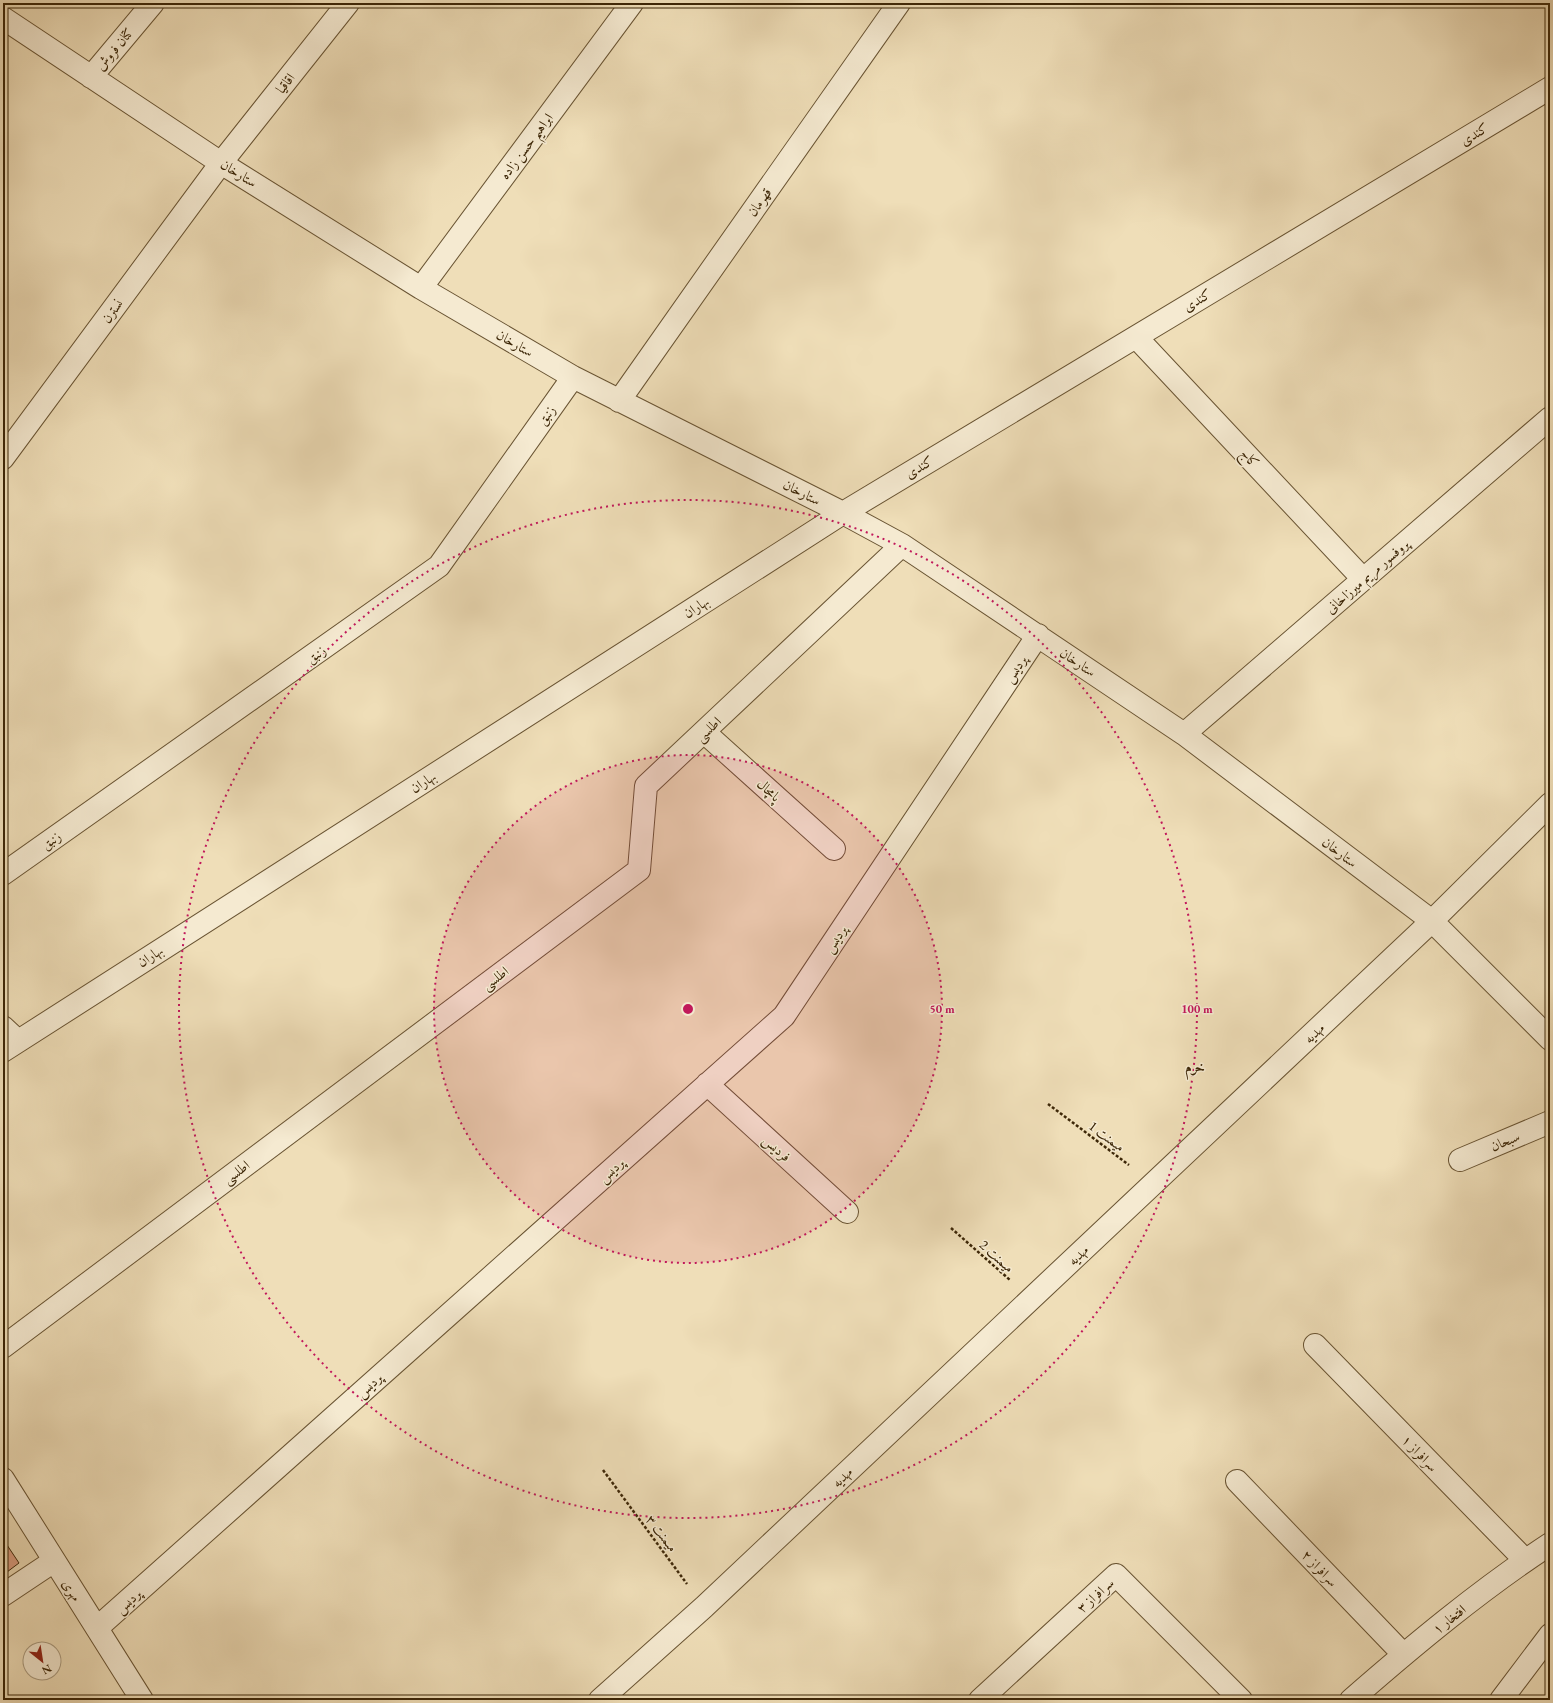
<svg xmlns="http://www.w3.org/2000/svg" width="1553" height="1703" font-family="'EB Garamond',Amiri,serif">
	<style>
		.building { fill: #dd9f82; stroke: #3c2607 }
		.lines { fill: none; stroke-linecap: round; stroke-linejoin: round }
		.minor-casing { stroke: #695433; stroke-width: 24 }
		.path { stroke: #3c2607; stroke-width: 2.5; stroke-dasharray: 3 2; stroke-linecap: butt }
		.minor { stroke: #f5ead1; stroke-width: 22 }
		.ring { fill: none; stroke: #c2185b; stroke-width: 2; stroke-dasharray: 2 4 }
		.labels { text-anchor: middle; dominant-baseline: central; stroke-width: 3; stroke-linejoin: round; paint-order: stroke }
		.street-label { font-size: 14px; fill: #3c2607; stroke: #f5ead1 }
		.neighbourhood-label { font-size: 15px; font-weight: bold; fill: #3c2607; stroke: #f5ead1 }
		.centre { fill: #c2185b; stroke: #f5ead1; stroke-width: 2 }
		.ring-label { font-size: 12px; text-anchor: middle; font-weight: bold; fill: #c2185b; stroke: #f5ead1; stroke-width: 3; stroke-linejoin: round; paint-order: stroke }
	</style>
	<rect width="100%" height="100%" fill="#efdeb8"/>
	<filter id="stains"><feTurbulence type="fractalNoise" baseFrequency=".005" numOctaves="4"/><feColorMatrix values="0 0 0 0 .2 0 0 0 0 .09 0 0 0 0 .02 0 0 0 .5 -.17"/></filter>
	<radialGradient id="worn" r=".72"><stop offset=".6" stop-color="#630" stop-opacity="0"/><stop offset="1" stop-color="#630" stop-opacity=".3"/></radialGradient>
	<path class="building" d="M3,1539L19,1563L3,1575Z"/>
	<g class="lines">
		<g class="minor-casing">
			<path id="minor" d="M3,18L221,163L421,288L573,377L843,513L902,545L1184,734L1432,921L1550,1039
				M91,77L153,3
				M421,288L632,3
				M1136,337L1363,579
				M619,401L899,3
				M3,458L221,163L348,3
				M704,732L834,849
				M1184,734L1550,418
				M3,874L439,566L573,377
				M3,1027L18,1041
				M3,1051L843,513L1550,88
				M707,1084L847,1212
				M1460,1160L1550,1122
				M1315,1345L1525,1560
				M3,1347L639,870L646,786L902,545
				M3,1479L142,1700
				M1237,1481L1403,1654
				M3,1595L54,1561
				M97,1628L784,1016L1038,635
				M600,1700L704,1607L1432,921L1550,804
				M980,1700L1116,1575L1241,1700
				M1351,1700C1414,1645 1480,1590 1550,1544
				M1501,1700L1550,1635"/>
		</g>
		<path class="path" d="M1048,1104L1129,1165
			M951,1228L1010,1280
			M603,1470L687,1584"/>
		<use href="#minor" class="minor"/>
	</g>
	<circle cx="688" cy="1009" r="254" fill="#c2185b" fill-opacity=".12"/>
	<g class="ring">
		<circle cx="688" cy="1009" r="254"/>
		<circle cx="688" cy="1009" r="509"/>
	</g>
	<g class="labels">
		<g class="street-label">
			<text transform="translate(114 49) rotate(-50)">کتان فروش</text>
			<text transform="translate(285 83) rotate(-52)">اقاقیا</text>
			<text transform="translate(1474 134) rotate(-31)">کندی</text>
			<text transform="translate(526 146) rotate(-53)">ابراهیم حسن زاده</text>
			<text transform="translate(239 173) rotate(32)">ستارخان</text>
			<text transform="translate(759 202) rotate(-55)">قهرمان</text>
			<text transform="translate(1197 300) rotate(-31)">کندی</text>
			<text transform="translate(112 311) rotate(-54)">نسترن</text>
			<text transform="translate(515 343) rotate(30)">ستارخان</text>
			<text transform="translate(546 415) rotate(-55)">زنبق</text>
			<text transform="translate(1250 458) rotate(47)">کاج</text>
			<text transform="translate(919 467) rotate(-31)">کندی</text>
			<text transform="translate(802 492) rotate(27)">ستارخان</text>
			<text transform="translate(1367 576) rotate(-41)">پروفسور مریم میرزاخانی</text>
			<text transform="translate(696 607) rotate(-33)">بهاران</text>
			<text transform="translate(316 654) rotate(-35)">زنبق</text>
			<text transform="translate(1078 662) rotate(34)">ستارخان</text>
			<text transform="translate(1015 669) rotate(-56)">پردیس</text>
			<text transform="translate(708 729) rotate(-43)">اطلسی</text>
			<text transform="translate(423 782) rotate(-33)">بهاران</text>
			<text transform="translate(769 790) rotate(42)">پامچال</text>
			<text transform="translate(51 840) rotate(-35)">زنبق</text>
			<text transform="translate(1340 852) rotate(37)">ستارخان</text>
			<text transform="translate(835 939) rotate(-56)">پردیس</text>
			<text transform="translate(150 956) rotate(-33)">بهاران</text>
			<text transform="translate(495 978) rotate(-37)">اطلسی</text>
			<text transform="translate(1314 1033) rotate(-43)">مهدیه</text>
			<text transform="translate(1107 1136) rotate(37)">میمنت 1</text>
			<text transform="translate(1505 1141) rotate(-23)">سبحان</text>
			<text transform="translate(777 1148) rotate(42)">فردیس</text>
			<text transform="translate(611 1170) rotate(-42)">پردیس</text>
			<text transform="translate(236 1172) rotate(-37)">اطلسی</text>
			<text transform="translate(1078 1255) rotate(-43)">مهدیه</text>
			<text transform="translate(997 1256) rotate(42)">میمنت 2</text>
			<text transform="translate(369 1385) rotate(-42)">پردیس</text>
			<text transform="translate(1420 1453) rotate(46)">سرافراز ۱</text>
			<text transform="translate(842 1477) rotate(-43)">مهدیه</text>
			<text transform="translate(662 1533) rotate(53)">میمنت ۳</text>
			<text transform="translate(1320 1568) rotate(46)">سرافراز ۲</text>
			<text transform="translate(72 1590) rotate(58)">مهری</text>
			<text transform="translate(1095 1595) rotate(-42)">سرافراز ۳</text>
			<text transform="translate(128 1601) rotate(-42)">پردیس</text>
			<text transform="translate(1449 1619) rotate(-38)">افتخار ۱</text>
		</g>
		<g class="neighbourhood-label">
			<text x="1195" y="1066">خرم</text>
		</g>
	</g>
	<circle cx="688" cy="1009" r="6" class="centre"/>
	<g class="ring-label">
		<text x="942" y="1013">50 m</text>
		<text x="1197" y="1013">100 m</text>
	</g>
	<rect width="1553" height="1703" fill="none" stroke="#efdeb8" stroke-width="16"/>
	<rect x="4" y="4" width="1545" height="1695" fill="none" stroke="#3c2607" stroke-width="2"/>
	<rect x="8" y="8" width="1537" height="1687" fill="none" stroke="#3c2607"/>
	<g transform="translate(42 1661) rotate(150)"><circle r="19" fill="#f5ead1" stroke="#ab9c80"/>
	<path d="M0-3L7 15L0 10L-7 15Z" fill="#8f2418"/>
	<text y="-6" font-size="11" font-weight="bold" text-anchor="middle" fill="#3c2607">N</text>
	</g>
	<rect width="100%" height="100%" filter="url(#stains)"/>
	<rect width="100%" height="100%" fill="url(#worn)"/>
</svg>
